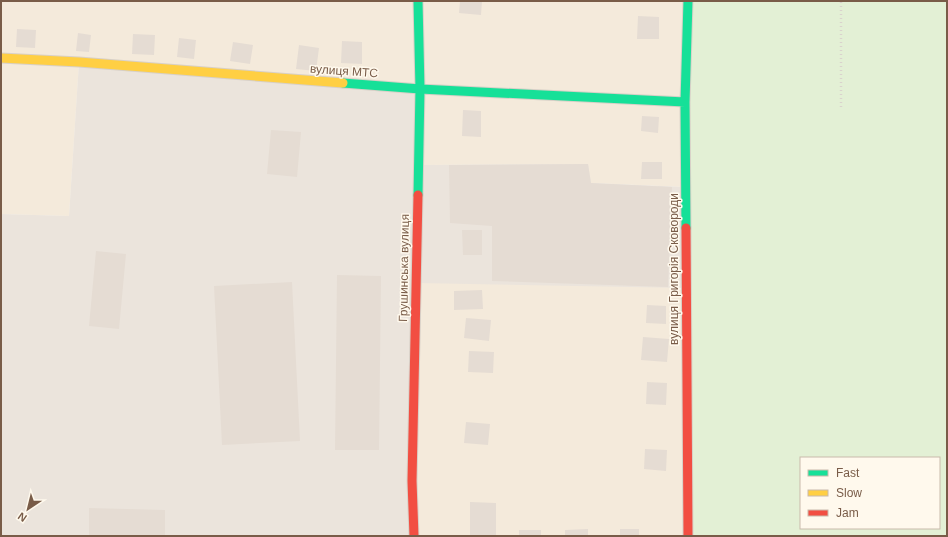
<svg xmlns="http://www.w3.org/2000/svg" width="948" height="537" font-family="Helvetica,sans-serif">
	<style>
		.residential { fill: #f4eadb }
		.industrial { fill: #ebe4dc }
		.green { fill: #e3f0d5; fill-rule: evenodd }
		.building { fill: #e5dcd3 }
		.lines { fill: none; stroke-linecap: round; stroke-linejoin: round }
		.fast-casing { stroke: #d8d0c7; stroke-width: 11 }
		.slow-casing { stroke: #d8d0c7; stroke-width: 11 }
		.jam-casing { stroke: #d8d0c7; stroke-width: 11 }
		.path { stroke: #dad3cd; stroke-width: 2.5; stroke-dasharray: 1 3; stroke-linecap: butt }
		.fast { stroke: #16e098; stroke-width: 9 }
		.slow { stroke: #ffcf43; stroke-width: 9 }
		.jam { stroke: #f24e42; stroke-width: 9 }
		.labels { text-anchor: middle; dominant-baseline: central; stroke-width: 3; stroke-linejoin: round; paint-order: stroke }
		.street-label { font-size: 12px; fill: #795c48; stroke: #fff9ed }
	</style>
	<rect width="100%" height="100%" fill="#f8f4ec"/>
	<path class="residential" d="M1,1H685V187L591,183L587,164L418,165L79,63L69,216L1,214Z
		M492,281L668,287L686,291L688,536H414L416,283Z"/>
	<path class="industrial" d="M79,62L420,89L419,165L588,164L591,183L685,187L686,288L416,283L414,536H1V214L69,216Z"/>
	<path class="green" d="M685,1H947V536H688ZM801,458H939V528H801Z"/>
	<path class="building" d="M460,1H482L481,15L459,13Z
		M638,16L659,17V39H637Z
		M17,29L36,30L35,48L16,47Z
		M78,33L91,35L89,52L76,51Z
		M133,34L155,35L154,55L132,54Z
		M179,38L196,40L194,59L177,57Z
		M342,41L362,42V64L341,63Z
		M233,42L253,45L250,64L230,61Z
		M299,45L319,48L316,71L296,69Z
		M463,110L481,111V137L462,136Z
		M642,116L659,117L658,133L641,131Z
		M271,130L301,132L297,177L267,174Z
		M642,162H662V179H641Z
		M588,164L591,183L672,187L668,287L492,281V226L450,223L449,165Z
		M462,230H482V255H463Z
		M96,251L126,254L119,329L89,326Z
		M337,275L381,276L379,450H335Z
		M292,282L300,441L222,445L214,286Z
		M482,290L483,309L454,310V291Z
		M647,305L666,306V324L646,323Z
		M466,318L491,320L489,341L464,338Z
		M643,337L669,339L667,362L641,360Z
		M469,351L494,352L493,373L468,372Z
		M647,382L667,383L666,405L646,404Z
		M466,422L490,424L488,445L464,443Z
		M645,449L667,450L666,471L644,469Z
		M470,502L496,503V536H470Z
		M89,508L165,510V536H89Z
		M588,529V536H565V530Z
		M620,529H639V536H620Z
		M519,530H541V536H519Z"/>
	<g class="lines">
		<g class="fast-casing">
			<path id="fast" d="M343,83L420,89L685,102
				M418,195L420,89L418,1
				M686,228L685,102L688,1"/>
		</g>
		<g class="slow-casing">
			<path id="slow" d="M1,58L79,62L343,83"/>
		</g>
		<g class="jam-casing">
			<path id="jam" d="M686,228L688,536
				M414,536L412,481L418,195"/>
		</g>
		<path class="path" d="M841,107V1"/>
		<use href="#fast" class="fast"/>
		<use href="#slow" class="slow"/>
		<use href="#jam" class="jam"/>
	</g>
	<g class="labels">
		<g class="street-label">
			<text transform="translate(344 71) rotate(4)">вулиця МТС</text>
			<text transform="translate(404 268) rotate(-89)">Грушинська вулиця</text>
			<text transform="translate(674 269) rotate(-90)">вулиця Григорія Сковороди</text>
		</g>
	</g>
	<rect width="948" height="537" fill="none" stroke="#795c48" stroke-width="4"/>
	<rect x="800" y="457" width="140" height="72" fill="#fff9ed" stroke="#c9baab"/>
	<rect x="808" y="470" width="20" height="6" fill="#16e098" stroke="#c9baab"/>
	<text x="836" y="477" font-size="12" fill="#795c48">Fast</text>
	<rect x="808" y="490" width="20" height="6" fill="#ffcf43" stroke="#c9baab"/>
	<text x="836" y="497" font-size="12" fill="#795c48">Slow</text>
	<rect x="808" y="510" width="20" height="6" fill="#f24e42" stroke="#c9baab"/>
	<text x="836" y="517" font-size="12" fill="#795c48">Jam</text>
	<g transform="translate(28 509) rotate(215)" stroke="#fff9ed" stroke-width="3" paint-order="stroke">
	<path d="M0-3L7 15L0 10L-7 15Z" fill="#795c48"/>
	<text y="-6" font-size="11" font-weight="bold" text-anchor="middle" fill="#795c48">N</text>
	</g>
</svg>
